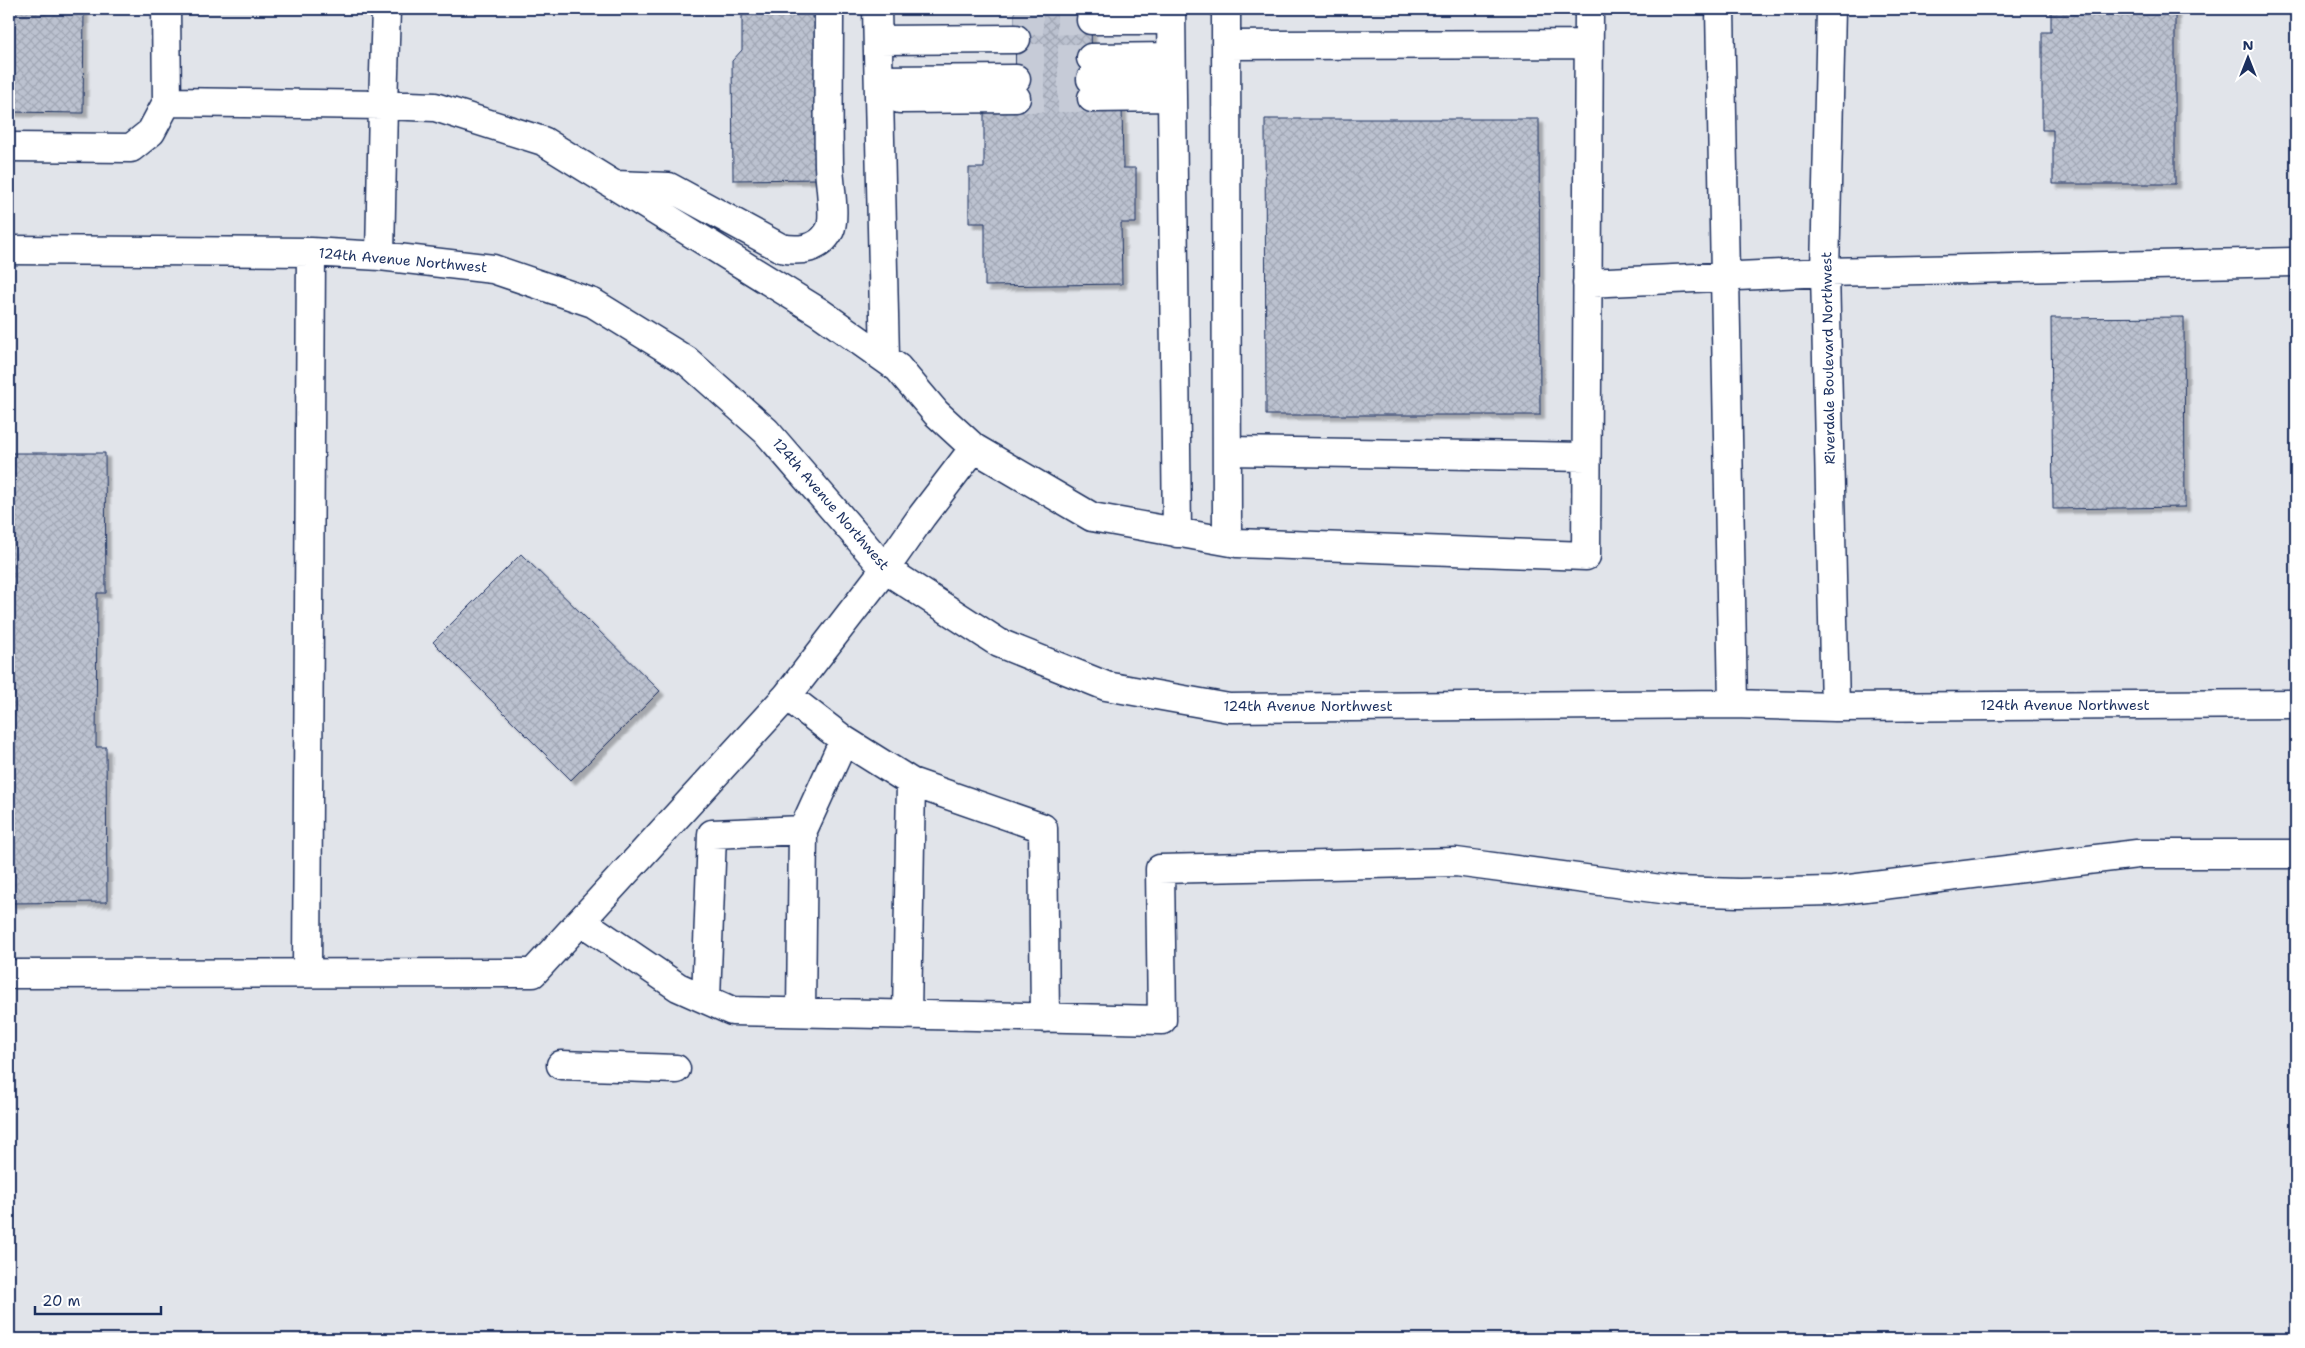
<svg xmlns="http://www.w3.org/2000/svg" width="2305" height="1348" font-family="'Shantell Sans',sans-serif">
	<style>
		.built { fill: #e1e4ea }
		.building { fill: url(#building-cross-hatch); stroke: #1b2f5e; filter: url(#shadow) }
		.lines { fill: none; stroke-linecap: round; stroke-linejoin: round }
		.minor-tunnel { stroke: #c6cbd7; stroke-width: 28; stroke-dasharray: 28 14; stroke-linecap: butt }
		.minor-casing { stroke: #1b2f5e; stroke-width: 31 }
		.minor { stroke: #fff; stroke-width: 28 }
		.labels { text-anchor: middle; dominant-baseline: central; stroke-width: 5; stroke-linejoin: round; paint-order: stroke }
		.street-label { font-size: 14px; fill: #1b2f5e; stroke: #fff }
	</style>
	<defs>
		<pattern id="building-cross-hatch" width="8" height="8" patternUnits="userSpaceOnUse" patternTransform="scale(1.25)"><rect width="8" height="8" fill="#bcc2d0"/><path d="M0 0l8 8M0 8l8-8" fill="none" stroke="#a1a7b5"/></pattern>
		<filter id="shadow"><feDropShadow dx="4.5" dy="4.5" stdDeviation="1" flood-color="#0004"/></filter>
	</defs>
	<rect width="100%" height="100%" fill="#f1f2f5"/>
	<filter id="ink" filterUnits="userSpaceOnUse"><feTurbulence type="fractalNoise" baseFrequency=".02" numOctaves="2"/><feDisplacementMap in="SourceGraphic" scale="10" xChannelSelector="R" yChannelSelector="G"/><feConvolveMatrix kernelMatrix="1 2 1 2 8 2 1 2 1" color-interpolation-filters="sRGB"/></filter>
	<g filter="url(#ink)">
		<path class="built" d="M9,9H2296V1339H9Z"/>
		<path class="building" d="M9,9H84L83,113L9,112Z
			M745,9H812V18H816L818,179L733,180L732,61L742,50V14H745Z
			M1015,9H1091L1092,106H1122L1123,168H1136V223H1121L1122,284L985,286V223H969V168H984V104L1016,98Z
			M2051,9H2175V184H2053V130H2042V32H2051Z
			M1265,119H1539L1540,415H1266Z
			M2184,317L2185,507L2053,509L2051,318Z
			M9,453H105L106,593H97L96,747H106L107,902L9,903Z
			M521,554L660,691L571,780L433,642Z"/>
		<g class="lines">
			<path class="minor-tunnel" d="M1015,21L1091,20
				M1016,58H1091
				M1016,79H1091
				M1016,98H1092"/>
			<g class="minor-casing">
				<path id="minor" d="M166,9L167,102
					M877,9L885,358
					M1171,9L1177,533
					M1226,9L1227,541
					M1720,9L1733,704
					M1831,9L1825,272L1835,707
					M1091,20H1171
					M878,40L1016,39
					M1226,45L1588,44
					M1091,58L1171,57
					M1091,79L1172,77
					M879,80L1016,79
					M1092,98L1172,97
					M900,99L1016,98
					M9,147L131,148L151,132L167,102L383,105L386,9
					M615,185L669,187L781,248C800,252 820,249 830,230C836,217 829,180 829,165C828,113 829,61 829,9
					M9,250L311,252L380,256L493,269L593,303L687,361L766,431L885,569L999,643L1106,686L1229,708L1733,704L1835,707L2296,704
					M380,256L383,105L435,107L543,141L819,312L898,368L936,413L974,448L1092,517L1237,543L1586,556L1589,9
					M1587,283L1825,272L2296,262
					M1227,451L1586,457
					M787,696L844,740L911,782L1043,828L1045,1018
					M581,921L678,987L732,1011L1162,1020L1160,869L1456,862L1676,891L1739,893L1833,891L2137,854H2296
					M307,972L311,252
					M9,974L533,973L787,696L885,569L922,516L974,448
					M706,999L712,834L803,830L844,740
					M801,1012L803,830
					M907,1015L911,782
					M561,1065L676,1069"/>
			</g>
			<use href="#minor" class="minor"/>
		</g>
	</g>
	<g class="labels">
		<g class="street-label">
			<text transform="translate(403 260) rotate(5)">124th Avenue Northwest</text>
			<text transform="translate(1828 358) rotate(-91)">Riverdale Boulevard Northwest</text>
			<text transform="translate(831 504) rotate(49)">124th Avenue Northwest</text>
			<text x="2065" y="705">124th Avenue Northwest</text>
			<text x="1308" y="706">124th Avenue Northwest</text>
		</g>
	</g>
	<rect width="2305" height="1348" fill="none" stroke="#fff" stroke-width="30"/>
	<rect x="15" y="15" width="2275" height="1318" fill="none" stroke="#1b2f5e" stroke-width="2" filter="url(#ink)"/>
	<g transform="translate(2248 58)" stroke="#ffffff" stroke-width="4" paint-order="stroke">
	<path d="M0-4L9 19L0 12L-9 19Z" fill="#1b2f5e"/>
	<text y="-8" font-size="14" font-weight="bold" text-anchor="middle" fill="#1b2f5e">N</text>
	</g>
	<path d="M35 1306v8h126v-8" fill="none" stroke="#1b2f5e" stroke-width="2.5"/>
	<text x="42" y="1306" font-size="15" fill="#1b2f5e" stroke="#ffffff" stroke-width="4" paint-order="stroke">20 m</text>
</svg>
